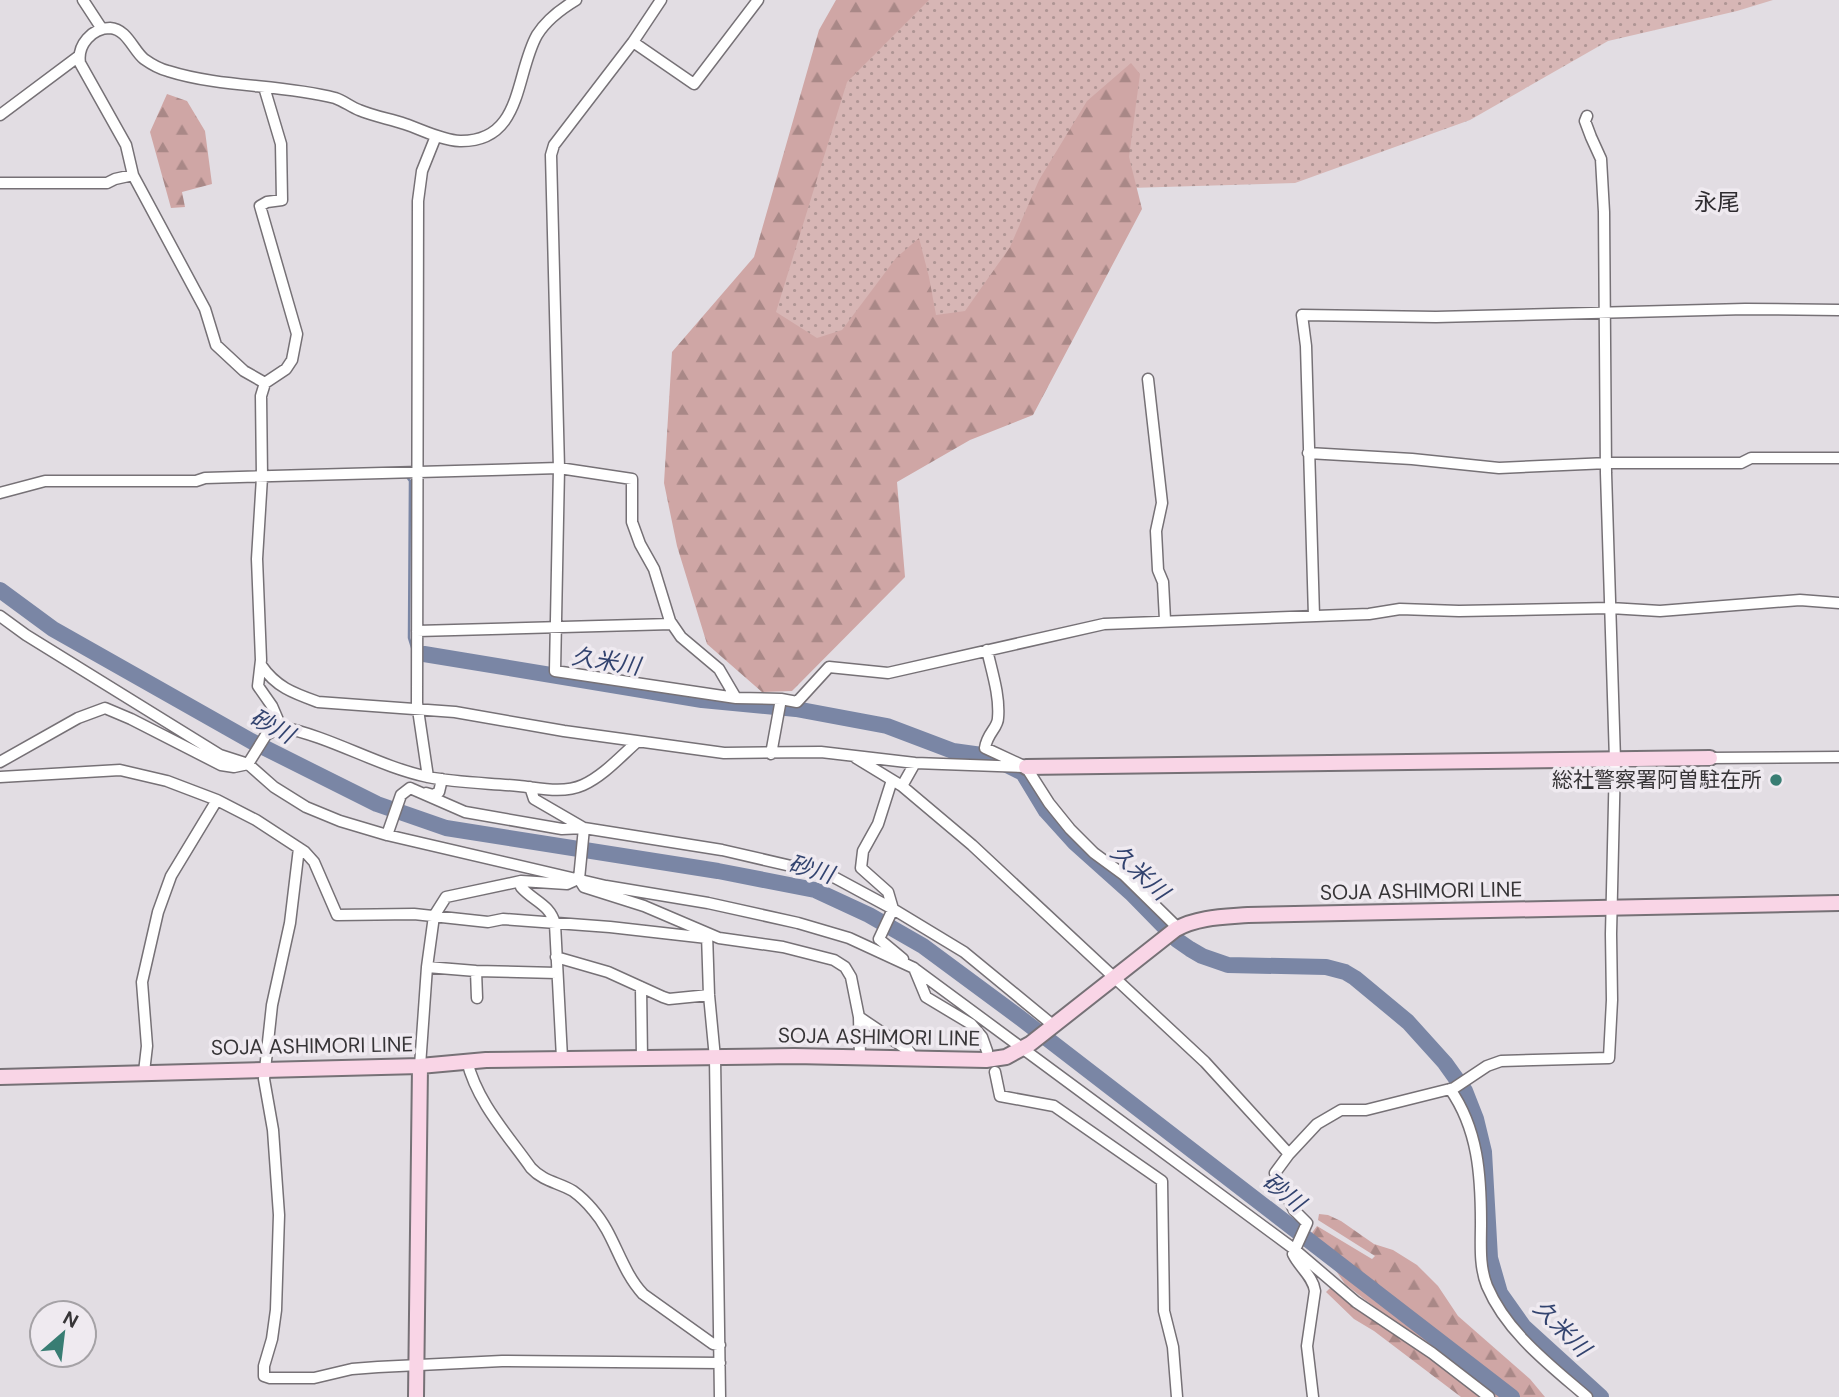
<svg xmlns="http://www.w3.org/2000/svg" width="1839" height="1397" font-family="'DM Sans','Noto Sans JP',sans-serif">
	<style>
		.green { fill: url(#green-dots) }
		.forest { fill: url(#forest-firs) }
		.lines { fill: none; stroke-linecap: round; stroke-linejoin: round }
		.stream { stroke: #7a86a5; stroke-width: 2.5 }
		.river { stroke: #7a86a5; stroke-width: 16 }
		.street-casing { stroke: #767176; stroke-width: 13 }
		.secondary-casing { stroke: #767176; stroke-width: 18 }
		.street { stroke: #fff; stroke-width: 10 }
		.secondary { stroke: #f9d5e6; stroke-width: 14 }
		.poi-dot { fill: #387d73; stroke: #efeaf0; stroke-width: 2.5 }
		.labels { text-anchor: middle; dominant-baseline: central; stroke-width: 7; stroke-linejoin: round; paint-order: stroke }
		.poi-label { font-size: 21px; fill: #373537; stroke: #efeaf0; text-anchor: end }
		.street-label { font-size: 21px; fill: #373537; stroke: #efeaf0 }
		.neighbourhood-label { font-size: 23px; fill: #2e2b2f; stroke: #efeaf0 }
		.water-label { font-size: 23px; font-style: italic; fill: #32436f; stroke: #efeaf0 }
	</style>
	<defs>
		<pattern id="green-dots" width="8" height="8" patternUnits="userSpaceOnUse" patternTransform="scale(1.75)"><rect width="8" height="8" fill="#d7b6b5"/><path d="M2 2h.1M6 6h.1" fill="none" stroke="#af9594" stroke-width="1.8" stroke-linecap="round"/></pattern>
		<pattern id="forest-firs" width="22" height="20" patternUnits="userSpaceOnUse" patternTransform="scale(1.75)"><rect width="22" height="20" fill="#cfa6a5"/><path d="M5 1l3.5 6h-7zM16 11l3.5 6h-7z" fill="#a98887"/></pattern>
	</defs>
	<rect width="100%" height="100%" fill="#e2dde3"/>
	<path class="green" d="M869,0H1773L1737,11L1608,41L1470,120L1295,183L1063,190L942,368L756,328Z"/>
	<path class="forest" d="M836,0H929L847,82L776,312L817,338L842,330L896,258L919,238L929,277L936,315L965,311L1010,247L1039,180L1087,101L1131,63L1140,74L1129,157L1142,209L1033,415L970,440L897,482L905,577L792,691L762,692L707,644L677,546L664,483L672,352L754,257L819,30Z
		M167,94L187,101L205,131L212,184L182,192L185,207L171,208L150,132Z
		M1319,1214L1328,1215L1341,1221L1374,1244L1393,1250L1417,1265L1438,1286L1458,1316L1530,1379L1545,1397H1496L1364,1299L1345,1284L1311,1234L1317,1226L1372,1259L1375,1256L1318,1220Z
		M1332,1286L1484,1397H1461L1374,1331L1354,1319L1326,1292Z"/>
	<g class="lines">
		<path class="stream" d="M404,477H407L410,481L409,638L413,651"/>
		<path class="river" d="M0,590L53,629L251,741L377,804L446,828L718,871L815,890L869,915L923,946L1019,1017L1512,1397
			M424,654L702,700L796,709L887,726L953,751L989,756L1023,773L1046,811L1074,842L1131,893L1177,940L1190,949L1202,956L1228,965L1326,967L1345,972L1355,978L1408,1022L1445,1063L1465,1091L1476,1119L1484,1152L1490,1258L1500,1293L1524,1327L1601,1397"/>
		<g class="street-casing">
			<path id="street" d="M83,0L102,29
				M661,0L633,42L554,145L551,155L559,468L555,671L736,698L781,699L797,702L829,667L888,673L1104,624L1369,614L1400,609L1459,611L1610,608L1660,611L1800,600L1839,603
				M633,42L694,84L758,0
				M264,87L281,144L282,200L267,202L260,206L297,334L292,360L286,369L265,383L261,396L262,477L257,559L261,660L258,686L272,706L281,727
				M0,115L79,56
				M0,183H107L115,179L133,175
				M1148,379L1162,503L1156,531L1158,570L1163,582L1165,620
				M265,383L244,371L216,345L205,309L133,175L126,145L80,63C77,45 92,28 110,28C127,29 133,50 144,59C151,64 160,69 168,71C222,88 281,84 335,98C344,101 351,107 359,110C373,116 390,119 405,124C423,130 441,140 460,141C523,142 515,74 537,35C547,19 561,9 576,0
				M1308,453L1412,459L1499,468L1608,463H1741L1751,458H1839
				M0,493L45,481H196L205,478L559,468L632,479V522L640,544L654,569L670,621L681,637L719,669L736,698
				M0,616L26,635L220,755L248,764L274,787L306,807L340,821L387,835L606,886L708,903L798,923L849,938L914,968L926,997L971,1024L982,1037L987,1051
				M1314,616L1306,346L1302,315L1436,317L1745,309L1839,310
				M417,631L672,624
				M987,650C992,672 1000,696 998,718C998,728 987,733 985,748L1026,767L1049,803L1070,829L1094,853L1124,875L1178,928
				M261,665C276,687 293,693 318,702L455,712L564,731L724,753L821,752L915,763L1026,767
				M771,754L781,699
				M856,758L902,786L972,845L1205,1062L1289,1154
				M1710,758L1839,757
				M0,762L78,718L105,708L131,719L221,765L234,767L248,764L266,735L281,727C332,737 377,766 428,777C457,783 489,783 519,786C539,788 563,794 583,785C603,776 620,757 637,742
				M0,777L120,770L167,781L217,800L256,820L305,852L314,862L337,915L414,914L488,922L503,919L610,927L707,938
				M428,777L417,703L418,201L422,171L436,136
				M902,786L915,763
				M530,787L534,799L584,828
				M410,788L465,812L562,829L584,828L722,850L830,875L893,909L964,952L1054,1026
				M426,793L433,795L439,792L442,779
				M584,828L579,879L584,887L644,906L719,938L783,947L834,960L845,967L851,977L859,1017L860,1056
				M387,835L401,795L410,788
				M299,848L290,923L272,1005L264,1079L273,1130L279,1215L276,1310L272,1339L264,1366V1376L270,1378H314L352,1369L378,1367L502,1361L720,1363
				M521,881V887C533,901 550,904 555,924L562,1058
				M707,934L709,995L715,1058L720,1397
				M879,939L903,959
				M879,939L893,909L888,892L861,868L863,851L878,824L892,780
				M556,957L608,972L663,997L669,999L709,995
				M427,967L476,971L557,973
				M915,969L1294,1249L1356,1302L1432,1353L1489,1397
				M476,971L477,998
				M641,987L642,1058
				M859,1017L908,1050L913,1057
				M467,1061C477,1102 507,1134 531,1168C544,1182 558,1182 573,1191C580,1196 588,1204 593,1210C615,1235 620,1269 643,1294L713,1344L720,1345
				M420,1066L427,967L434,916L446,897L521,881L567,884L578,879
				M144,1072L147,1046L142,982L158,912L171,876L217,800
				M995,1072L1000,1096L1054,1106L1162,1181L1164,1311L1173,1347L1177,1397
				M1450,1089C1478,1129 1481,1175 1481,1223C1481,1244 1479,1266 1487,1286C1507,1333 1550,1365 1587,1397
				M1313,1397L1307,1346L1315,1291C1313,1276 1299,1267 1293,1254L1307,1223L1294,1210L1275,1173L1289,1154L1317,1124L1341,1110H1366L1454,1088L1487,1066L1501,1061L1609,1058L1612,1000L1611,934L1615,760L1606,473L1604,212L1601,159L1591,137L1585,121L1587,116"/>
		</g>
		<g class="secondary-casing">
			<path id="secondary" d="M1026,767L1710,758
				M0,1077L420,1066L486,1060L794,1056L986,1060L1006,1057L1030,1044L1176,929C1198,917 1223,917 1248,915L1839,903
				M416,1397L420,1066"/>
		</g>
		<use href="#street" class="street"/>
		<use href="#secondary" class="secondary"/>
	</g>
	<circle class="poi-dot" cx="1776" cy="780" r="7"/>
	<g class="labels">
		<g class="poi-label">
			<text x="1762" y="780">総社警察署阿曽駐在所</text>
		</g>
		<g class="street-label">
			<text transform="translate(1421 891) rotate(-1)">SOJA ASHIMORI LINE</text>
			<text transform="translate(879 1037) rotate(1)">SOJA ASHIMORI LINE</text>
			<text transform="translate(312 1046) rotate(-1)">SOJA ASHIMORI LINE</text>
		</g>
		<g class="neighbourhood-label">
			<text x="1717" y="202">永尾</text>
		</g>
		<g class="water-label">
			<text transform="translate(606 661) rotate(9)">久米川</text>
			<text transform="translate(272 726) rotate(28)">砂川</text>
			<text transform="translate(811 869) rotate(16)">砂川</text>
			<text transform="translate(1140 872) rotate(43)">久米川</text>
			<text transform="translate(1284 1192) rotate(38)">砂川</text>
			<text transform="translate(1562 1328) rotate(45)">久米川</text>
		</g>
	</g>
	<g transform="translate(63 1334) rotate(28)"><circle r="33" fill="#efeaf0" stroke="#a5a2a6" stroke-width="2"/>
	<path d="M0-5L12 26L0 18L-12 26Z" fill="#387d73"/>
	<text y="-10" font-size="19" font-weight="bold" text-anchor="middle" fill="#373537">N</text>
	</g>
</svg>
